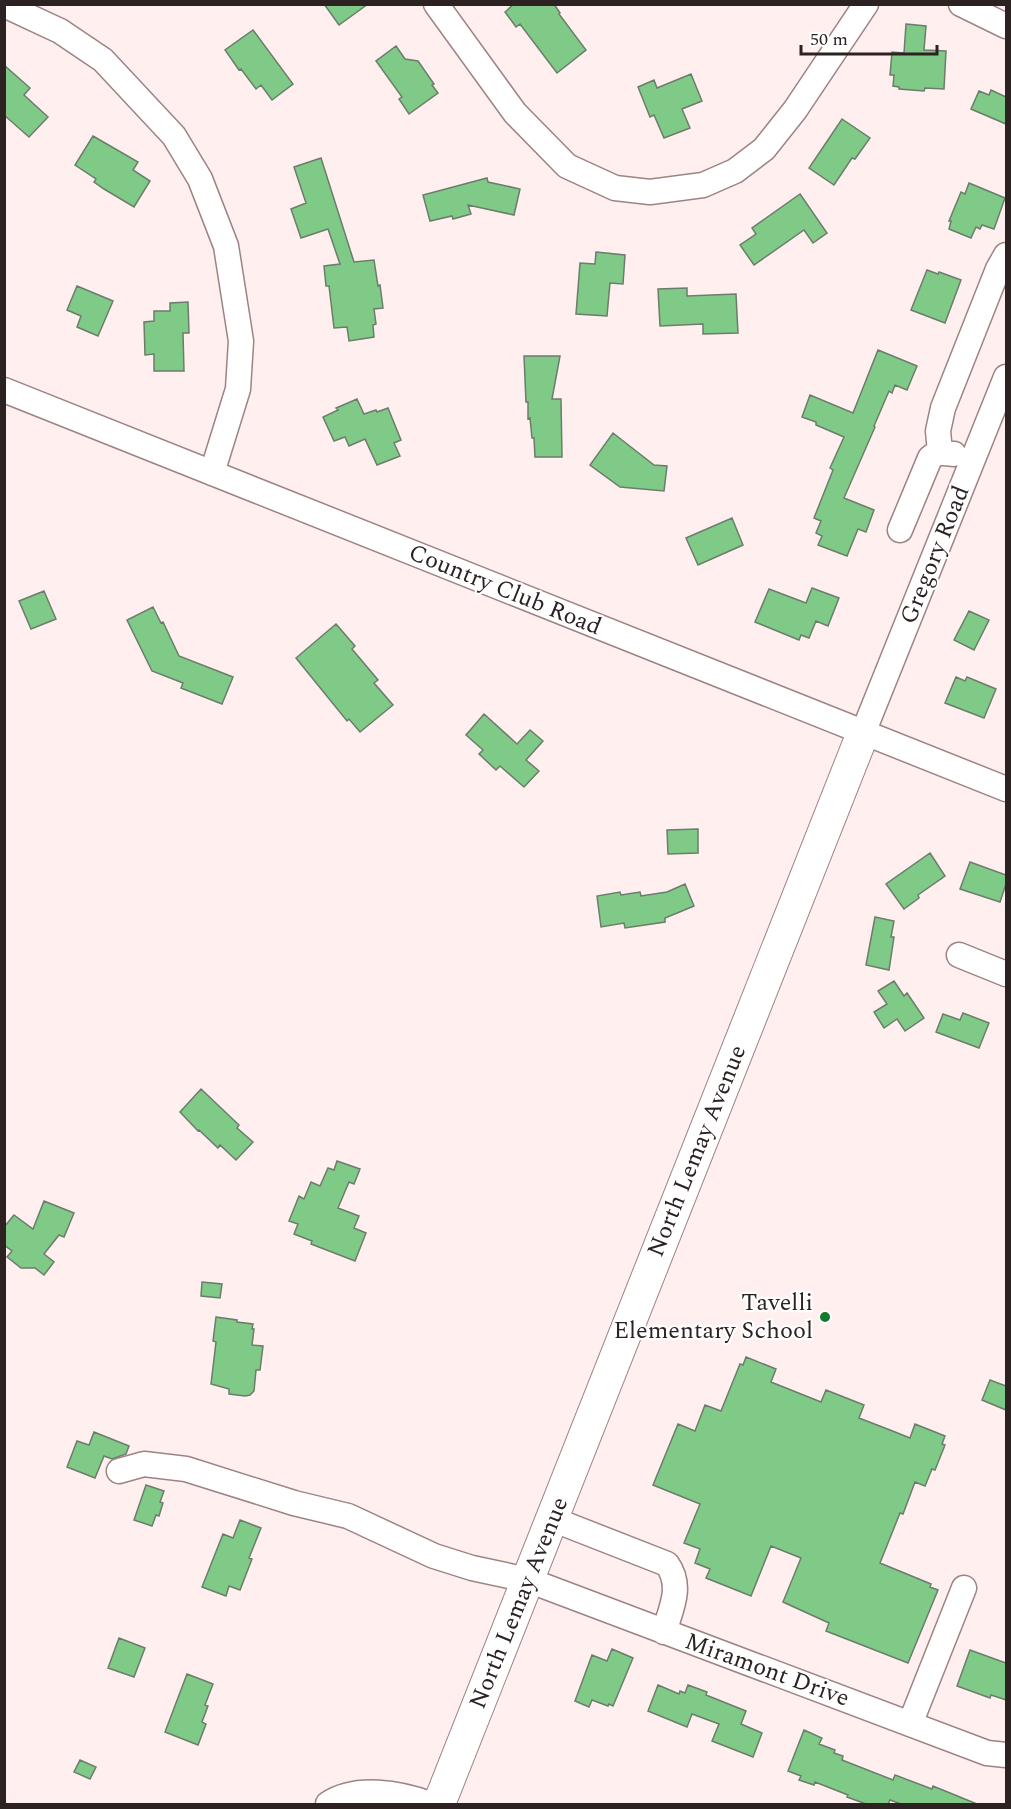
<svg xmlns="http://www.w3.org/2000/svg" width="1011" height="1809" font-family="Spectral,serif">
	<style>
		.building { fill: #7eca86; stroke: #6c7c6d; stroke-width: 1.5 }
		.lines { fill: none; stroke-linecap: round; stroke-linejoin: round }
		.minor-casing { stroke: #9d8483; stroke-width: 27 }
		.major-casing { stroke: #9d8483; stroke-width: 34 }
		.minor { stroke: #fff; stroke-width: 24 }
		.major { stroke: #fff; stroke-width: 32 }
		.poi-dot { fill: #147a2d; stroke: #fff; stroke-width: 2 }
		.labels { text-anchor: middle; dominant-baseline: central; stroke-width: 4.5; stroke-linejoin: round; paint-order: stroke }
		.street-label { font-size: 24px; fill: #2c2222; stroke: #fff }
		.poi-label { font-size: 24px; fill: #2c2222; stroke: #fff; text-anchor: end }
	</style>
	<rect width="100%" height="100%" fill="#ffefee"/>
	<path class="building" d="M324,4H368L339,25Z
		M514,4H554L560,13L559,14L586,50L557,73L520,24L516,27L505,12Z
		M906,24L926,26L924,50L946,51L944,89L925,88L924,91L899,89V87L893,86L894,75H890L892,52L904,53Z
		M253,30L293,84L272,100L261,85L256,89L241,69L239,70L225,50Z
		M396,46L405,59L418,61L434,84L432,85L438,93L409,114L399,99L402,97L376,61Z
		M4,65L30,88L24,95L48,117L29,137L4,115Z
		M691,74L702,101L682,109L690,128L664,138L654,115L650,117L638,87L654,80L657,88Z
		M991,90L1006,97V124L971,109L979,91L989,95Z
		M842,119L870,138L855,159L852,158L834,185L809,168Z
		M93,136L138,162L133,170L150,181L134,207L104,189L94,182L96,179L75,165Z
		M321,158L354,262L374,260L378,286L380,285L383,308L374,309L376,324L373,325L374,337L349,341L347,327L334,328L329,286H326L324,266L340,264L328,229L301,238L291,209L306,203L294,167Z
		M487,178L488,182L520,189L514,215L468,205L471,214L453,219L452,216L430,221L423,195Z
		M969,183L1005,198L994,229L982,225L980,229L976,227L971,238L949,229L951,221H949L961,192L965,194Z
		M800,194L827,233L813,243L804,230L754,265L740,245L756,234L752,228Z
		M596,252L625,255L623,284L610,283L607,316L576,314L580,263L595,264Z
		M927,270L938,274L939,272L961,280L945,323L911,310Z
		M77,286L113,301L98,336L77,327L81,316L67,310Z
		M687,288V296L736,294L738,333L703,334V324L660,326L658,289Z
		M188,302L189,333H183L184,371H154V354L145,355L144,322L154,321V311H170V303Z
		M878,350L917,366L907,390L895,385L892,393L889,391L874,426L875,427L844,498L874,510L866,532L858,529L847,556L818,545L822,536L816,533L821,521L814,518L833,470L830,468L844,437L816,425V422L802,417L810,395L853,413Z
		M524,356H560L552,399H561L562,457H535L534,438H532L530,418L528,419V402H526Z
		M357,399L364,414L376,410L377,412L388,408L401,440L394,443L400,456L377,465L365,439L349,446L345,437L334,441L323,417L338,410L336,408Z
		M613,433L654,465L667,466L664,491L620,487L590,465Z
		M732,518L743,545L698,565L686,538Z
		M812,588L839,598L828,626L816,621L809,638L801,635L799,640L755,622L769,589L806,603Z
		M44,591L56,619L31,629L19,601Z
		M153,607L161,623L163,622L179,656L233,677L222,704L181,688L183,683L152,671L127,620Z
		M969,611L989,620L974,650L954,640Z
		M336,624L355,646L352,649L378,680L374,683L393,705L360,732L349,719L347,721L296,658Z
		M956,677L965,681L967,677L996,689L984,718L945,703Z
		M484,714L517,744L530,730L543,741L526,760L539,771L524,787L500,766L496,770L479,754L483,750L466,735Z
		M698,829V853L668,854L667,830Z
		M930,853L945,876L918,895L919,898L904,909L886,884Z
		M970,862L1006,875V884L1000,902L960,889Z
		M685,884L694,906L665,918V922L625,928L624,923L601,927L597,896L620,892L621,895L640,892L641,896L667,892Z
		M875,917L894,921L891,937H894L889,970L866,965Z
		M894,981L904,996L907,993L924,1018L905,1031L897,1019L884,1028L874,1012L887,1004L878,991Z
		M963,1013L989,1023L979,1048L936,1032L943,1014L960,1020Z
		M201,1089L239,1125L237,1128L253,1142L236,1160L220,1145L218,1148L199,1130L198,1131L180,1112Z
		M337,1161L360,1169L354,1184L349,1182L338,1208L359,1216L354,1228L366,1233L355,1261L311,1244L312,1241L294,1234L298,1224L289,1221L299,1196L304,1199L311,1182L320,1186L328,1168L334,1170Z
		M44,1201L74,1213L64,1237L59,1235L44,1254L54,1262L44,1275L35,1268H21L7,1257L12,1251L4,1245V1227L14,1215L33,1229Z
		M202,1282L222,1284L220,1298L201,1296Z
		M216,1317L237,1320V1322L253,1324L252,1329H254L252,1345L263,1346L260,1370H256L254,1391L250,1395L245,1396L229,1394V1389L211,1384L216,1342L213,1341Z
		M746,1357L776,1369L771,1382L821,1402L826,1390L864,1405L859,1418L890,1430L910,1438L915,1424L945,1436L942,1444L945,1445L935,1470L932,1469L925,1486L915,1482L903,1514L900,1513L880,1563L931,1584L930,1587L938,1590L908,1663L826,1631L829,1623L783,1602L801,1558L771,1546L751,1596L706,1578L710,1569L695,1563L700,1549L684,1543L700,1504L653,1485L678,1424L695,1431L705,1405L721,1411L740,1364L743,1365Z
		M990,1380L1006,1386V1410L982,1400Z
		M94,1432L129,1446L126,1454L112,1459L104,1456L95,1478L67,1467L77,1441L89,1445Z
		M146,1485L164,1491L160,1502L163,1503L159,1516L156,1515L152,1526L134,1520Z
		M240,1520L261,1528L249,1558L252,1559L240,1590L229,1586L226,1596L202,1587L223,1534L233,1538Z
		M119,1638L145,1648L134,1677L108,1668Z
		M612,1649L633,1658L613,1706L609,1704L608,1706L592,1700L589,1707L575,1701L592,1655L607,1661Z
		M970,1650L1006,1663V1700L991,1695L990,1698L957,1686Z
		M187,1674L213,1684L205,1705L208,1706L202,1722L206,1724L198,1745L165,1732Z
		M658,1685L679,1694L680,1691L685,1693L688,1685L707,1692L706,1695L746,1711L741,1724L762,1733L753,1757L712,1741L719,1724L692,1714L687,1727L648,1711Z
		M804,1730L822,1738L819,1744L835,1750L834,1753L843,1756L842,1760L893,1780L895,1775L932,1789L933,1786L977,1804H901L890,1800L888,1804H866L847,1797L848,1795L815,1782L814,1785L799,1780L801,1776L788,1771Z
		M80,1760L96,1767L90,1779L74,1772Z"/>
	<g class="lines">
		<g class="minor-casing">
			<path id="minor" d="M436,4L515,113L567,166L615,188L650,192L703,185L735,171L764,149L795,110L866,4
				M961,4L1006,26
				M4,5L60,31L103,60L174,136L200,179L226,246L241,341L238,389L212,473
				M4,390L1006,789
				M940,452L938,431L943,408L998,269L1006,255
				M900,530L930,458C938,451 944,453 954,454
				M863,733L1006,377
				M959,955L1006,974
				M119,1471L144,1464L186,1469L294,1503L348,1516L434,1556L472,1568L528,1580L987,1753L1006,1755
				M552,1519L667,1564C683,1586 671,1609 664,1632
				M910,1724L964,1588
				M328,1804C356,1785 400,1793 430,1804"/>
		</g>
		<g class="major-casing">
			<path id="major" d="M439,1804L863,733"/>
		</g>
		<use href="#minor" class="minor"/>
		<use href="#major" class="major"/>
	</g>
	<circle class="poi-dot" cx="825" cy="1317" r="6"/>
	<g class="labels">
		<g class="street-label">
			<text transform="translate(935 555) rotate(-68)">Gregory Road</text>
			<text transform="translate(505 590) rotate(22)">Country Club Road</text>
			<text transform="translate(697 1151) rotate(-68)">North Lemay Avenue</text>
			<text transform="translate(519 1603) rotate(-68)">North Lemay Avenue</text>
			<text transform="translate(767 1670) rotate(20)">Miramont Drive</text>
		</g>
		<g class="poi-label">
			<text x="813" y="1303">Tavelli<tspan x="813" dy="28">Elementary School</tspan></text>
		</g>
	</g>
	<rect width="1011" height="1809" fill="none" stroke="#2c2222" stroke-width="12"/>
	<path d="M801 45v9h136v-9" fill="none" stroke="#2c2222" stroke-width="3"/>
	<text x="810" y="45" font-size="18" fill="#2c2222" stroke="#ffffff" stroke-width="4.5" paint-order="stroke">50 m</text>
</svg>
